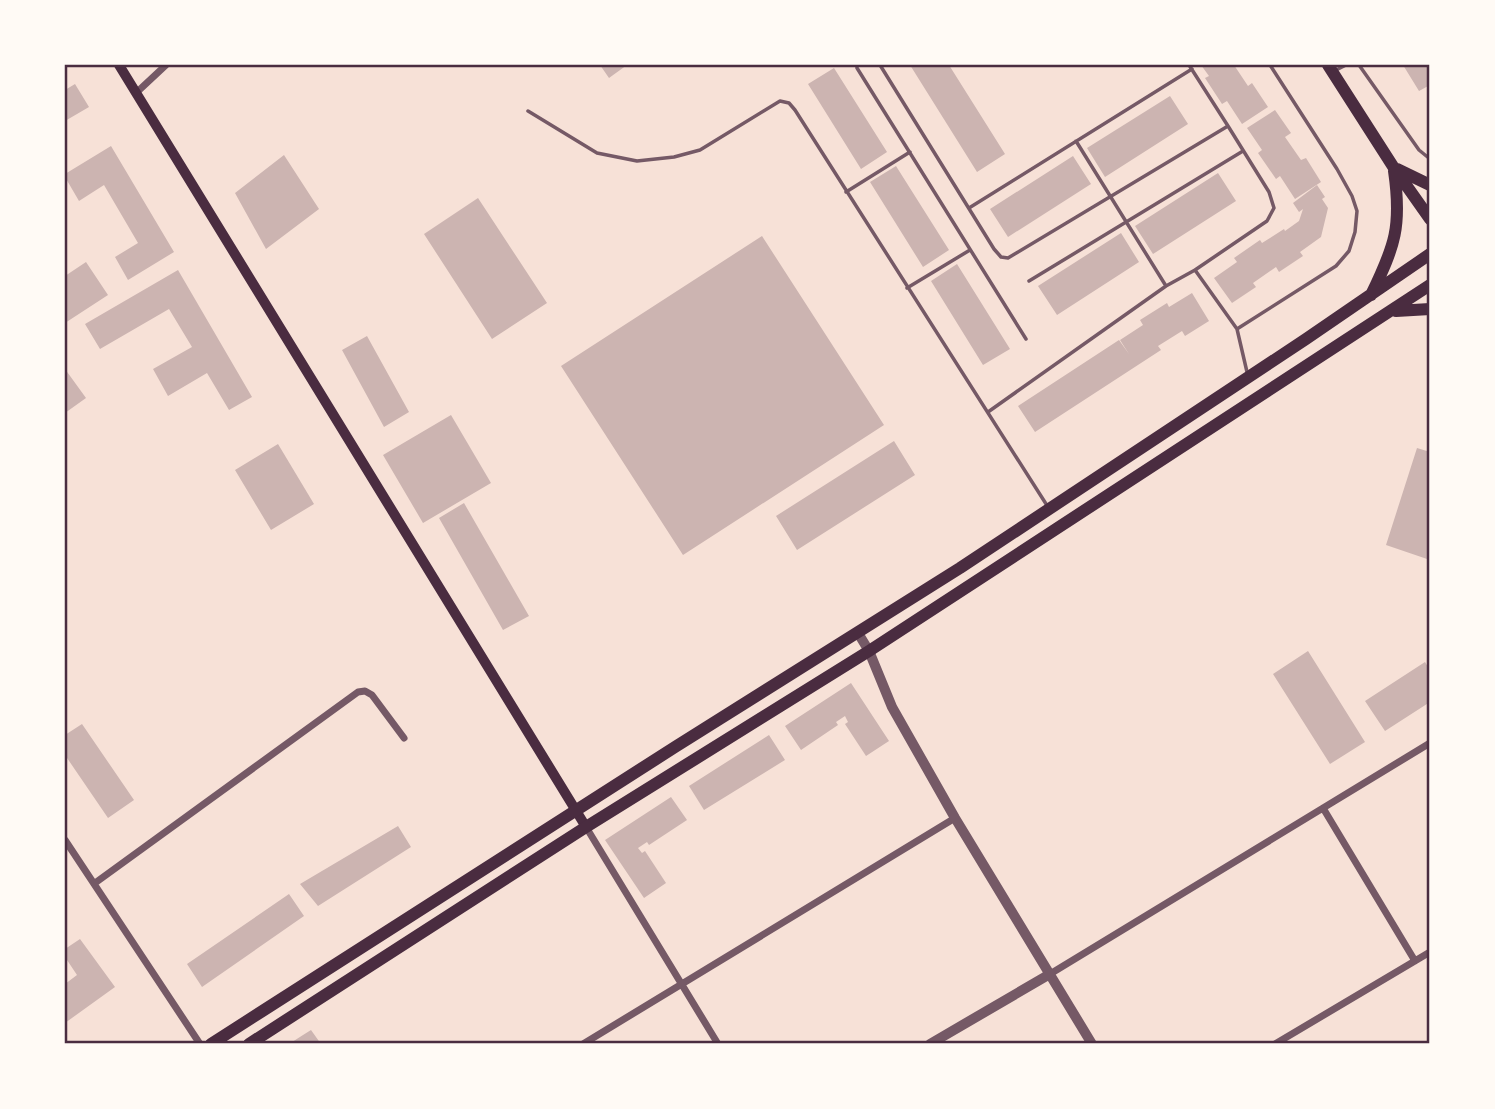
<svg xmlns="http://www.w3.org/2000/svg" width="1495" height="1109" font-family="Literata,serif">
	<style>
		.building { fill: #ccb4b1 }
		.lines { fill: none; stroke-linecap: round; stroke-linejoin: round }
		.service { stroke: #755966; stroke-width: 3.5 }
		.minor { stroke: #755966; stroke-width: 7 }
		.tertiary { stroke: #755966; stroke-width: 10 }
		.secondary { stroke: #4a2c40; stroke-width: 10 }
		.trunk { stroke: #4a2c40; stroke-width: 12 }
		.neatline { fill: none; stroke: #4a2c40; stroke-width: 2.5 }
	</style>
	<rect width="100%" height="100%" fill="#f7e1d7"/>
	<path class="building" d="M600,65H627L609,78Z
		M910,65H949L1005,154L977,172Z
		M1201,65H1234L1248,86L1252,83L1268,107L1242,124L1227,101L1222,104L1205,78L1209,76Z
		M1403,65H1430V85L1419,91Z
		M834,68L887,152L861,169L808,84Z
		M75,84L89,107L65,121V90Z
		M1170,96L1188,124L1105,177L1087,148Z
		M1275,110L1291,133L1285,137L1301,160L1306,158L1321,182L1295,199L1280,176L1276,179L1258,153L1262,150L1247,128Z
		M111,146L174,252L128,280L115,257L138,243L104,185L79,201L65,177V174Z
		M284,155L319,209L266,249L235,193Z
		M1073,156L1091,184L1008,237L990,209Z
		M896,166L949,250L923,267L870,182Z
		M1218,173L1236,201L1153,254L1135,226Z
		M1317,185L1325,197L1322,199L1328,208L1321,237L1300,252L1303,256L1279,272L1276,267L1253,283L1256,287L1232,303L1214,278L1237,262L1234,258L1260,240L1262,243L1284,229L1285,231L1299,221L1303,209L1299,212L1293,203Z
		M478,198L547,303L492,339L424,234Z
		M1121,233L1139,262L1057,315L1038,286Z
		M762,236L884,425L683,555L561,366Z
		M86,262L108,295L65,323V276Z
		M957,264L1010,349L983,365L931,281Z
		M178,270L252,397L229,410L207,373L168,396L153,369L192,347L169,309L100,349L85,324Z
		M1192,293L1209,321L1185,336L1182,331L1158,346L1161,350L1035,432L1018,406L1119,340L1129,354L1120,340L1143,325L1140,320L1167,303L1169,307Z
		M367,336L409,412L384,427L342,350Z
		M65,369L86,398L65,413Z
		M451,415L491,483L423,523L383,455Z
		M894,441L915,475L797,550L776,516Z
		M278,444L314,504L271,530L235,470Z
		M1417,448L1430,452V560L1386,545Z
		M464,503L529,616L503,630L439,518Z
		M1308,651L1365,742L1330,764L1273,674Z
		M1425,662L1430,670V702L1385,731L1365,701Z
		M851,683L889,741L866,756L845,724L848,722L845,716L836,722L838,725L801,750L785,726Z
		M82,724L134,800L108,818L65,755V735Z
		M769,735L785,760L704,810L689,786Z
		M671,797L687,820L649,845L647,842L638,848L642,853L645,851L666,883L644,898L605,840Z
		M398,826L411,847L318,906L300,884Z
		M289,894L304,916L202,987L187,964Z
		M80,939L115,987L65,1023V984L77,975L65,957V949Z
		M311,1030L321,1044H289L303,1035Z"/>
	<g class="lines">
		<path class="service" d="M880,65L994,249L1001,257L1008,258L1228,126L1189,65
			M1359,65L1419,150L1430,159
			M857,68L1026,339
			M1336,70L1346,65
			M528,111L597,153L637,161L674,157L700,150L780,101L789,103L795,110L1048,507
			M1076,141L1166,286
			M846,192L910,152
			M969,208L1192,69
			M1195,270L1237,329L1247,372
			M1029,281L1243,151
			M907,288L970,250
			M1237,329L1336,266L1349,251L1355,232L1357,211L1352,196L1337,169L1270,65
			M988,412L1166,286L1195,270L1267,221L1274,208L1269,192L1228,126"/>
		<path class="minor" d="M136,93L166,65
			M1323,808L1415,961
			M586,827L718,1044
			M65,840L200,1044
			M95,883L358,692L365,691L372,695L404,738
			M1050,974L1430,743
			M583,1044L955,818
			M1275,1044L1430,952"/>
		<path class="tertiary" d="M858,633L869,651L892,707L955,818L1092,1044
			M930,1044L1050,974"/>
		<path class="secondary" d="M119,65L586,827"/>
		<path class="trunk" d="M1328,65L1394,168L1430,219
			M1397,169L1430,185
			M1371,295C1395,246 1402,226 1394,171
			M1396,311L1430,309
			M211,1044L675,747L960,568L1306,339L1430,254
			M249,1044L586,827L869,651L1430,285"/>
	</g>
	<rect width="1495" height="1109" fill="none" stroke="#fffaf5" stroke-width="133"/>
	<rect x="66" y="66" width="1362" height="976" class="neatline"/>
</svg>
